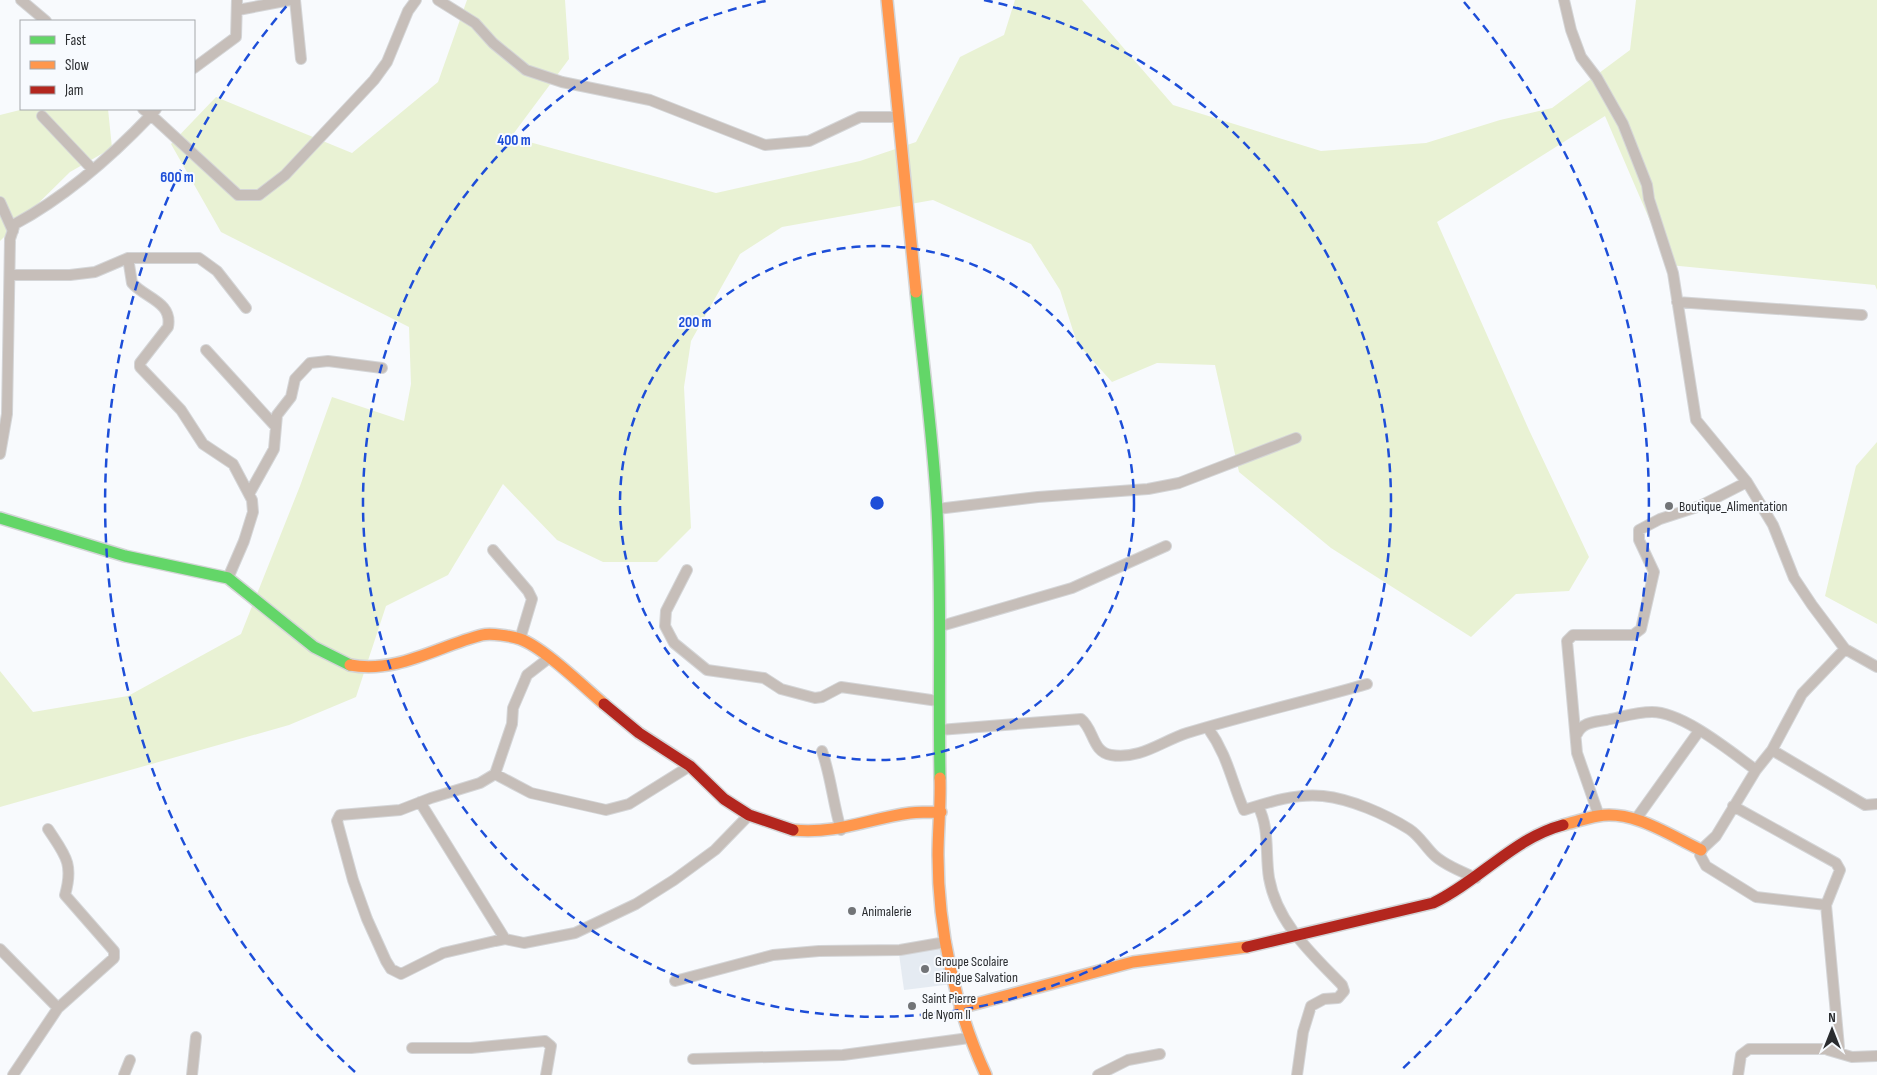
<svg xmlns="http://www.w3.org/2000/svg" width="1877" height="1075" font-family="'Sofia Sans Condensed',sans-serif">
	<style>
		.built { fill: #e5ebf2 }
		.green { fill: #e9f2d4 }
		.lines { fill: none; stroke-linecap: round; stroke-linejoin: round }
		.street-casing { stroke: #d4d5d7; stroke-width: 12 }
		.fast-casing { stroke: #d4d5d7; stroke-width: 14 }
		.slow-casing { stroke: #d4d5d7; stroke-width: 14 }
		.jam-casing { stroke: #d4d5d7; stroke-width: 14 }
		.street { stroke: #c6beb9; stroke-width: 10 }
		.fast { stroke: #63d668; stroke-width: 11 }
		.slow { stroke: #ff974d; stroke-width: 11 }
		.jam { stroke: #b3261e; stroke-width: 11 }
		.ring { fill: none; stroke: #1d4ed8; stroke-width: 2.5; stroke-dasharray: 9 6 }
		.poi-dot { fill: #727477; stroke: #f7fafe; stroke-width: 2 }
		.labels { text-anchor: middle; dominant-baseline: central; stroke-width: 4; stroke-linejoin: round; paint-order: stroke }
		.poi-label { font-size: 14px; fill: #2a2c2f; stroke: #f7fafe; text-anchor: start }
		.centre { fill: #1d4ed8; stroke: #f7fafe; stroke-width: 2.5 }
		.ring-label { font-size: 15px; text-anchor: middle; font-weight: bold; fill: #1d4ed8; stroke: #f7fafe; stroke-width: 4; stroke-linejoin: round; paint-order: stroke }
	</style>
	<rect width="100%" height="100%" fill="#f8fafd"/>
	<path class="built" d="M944,948L953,984L904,990L899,954Z"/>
	<path class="green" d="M467,0H565L569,59L511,137L716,193L860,161L916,142L960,57L1004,35L1015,0H1082L1173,105L1321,151L1426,143L1500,120L1552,108L1630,50L1636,0H1877V290L1875,285L1669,265L1605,116L1437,222L1529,430L1589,557L1569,591L1516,594L1471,637L1331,548L1239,472L1215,365L1157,363L1112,382L1077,343L1060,290L1031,244L933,200L782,227L740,254L691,341L684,387L691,528L657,562H603L557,540L503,484L448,575L386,606L356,697L289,725L0,807V671L33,712L128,696L241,634L300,486L332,397L404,421L411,384L409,327L221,232L171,144L216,97L352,153L438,82Z
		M24,109H108L112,148L70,172L0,241V115Z
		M1877,442V624L1825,596L1856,466Z"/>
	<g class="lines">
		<g class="street-casing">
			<path id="street" d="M21,0L46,21
				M295,0L301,59
				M438,0L475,23L493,43L526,70L562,82L650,100L765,145L809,141L860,117H898
				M1564,0L1571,30L1581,57L1597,78L1623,124L1647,185L1649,199L1673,273L1696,420L1747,482L1773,525L1794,578L1812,605L1845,649L1877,667
				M238,10L290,0
				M194,68L236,37L237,0
				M156,109L151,115L238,195H259L285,175L374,80L387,62L408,11L416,0
				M42,116L93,170
				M0,202L13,231
				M128,258L132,283C145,298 173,302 168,327L140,363V367L181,410L203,444L233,464L252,500L253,512L244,541L228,578
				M11,275H70L95,272L128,258H199L217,271L246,308
				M1677,302L1862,315
				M206,350L276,427
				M0,454L7,414L10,239L15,224C67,196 111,157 151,115L143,109
				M249,494L274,449L277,415L291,397L295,379L310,363L328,361L382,368
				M937,509L1038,497L1148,489L1179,483L1296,438
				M493,550L528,591L532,599L520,639
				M687,570L666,611L665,626L674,643L707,670L764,678L781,689L815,698L822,697L841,687L938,701
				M941,626L1072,588L1166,546
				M1208,728C1228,756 1231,780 1244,810C1269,802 1297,793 1323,796C1351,799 1385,814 1409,829C1420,836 1426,848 1435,856C1446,866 1463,872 1476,878
				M939,730L1081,719C1094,729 1092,752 1111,755C1140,760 1162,741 1187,733C1246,715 1307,701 1367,684
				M1577,734C1582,722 1595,722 1606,720C1621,717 1637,712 1652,712C1683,712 1731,752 1756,770
				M1772,750L1865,805L1877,804
				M822,751C831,777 833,803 841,830
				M690,766L629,804L606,810L531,793L495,774L480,783L431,798L400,810L340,815L337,821L353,880L367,919L386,961L391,969L401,974L443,953L495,941L505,939L524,943L575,933L636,904L674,880L715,850L749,815
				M495,774L512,724L513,708L525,680L527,675L549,658
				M420,802L505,939
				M1258,806C1270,829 1265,853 1269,878C1277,923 1312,954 1342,985L1344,991L1338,998L1324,999L1311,1006L1303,1032L1297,1075
				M1733,806L1836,863L1840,870L1826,905L1839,1047L1827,1049H1749L1741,1055L1738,1075
				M1599,816L1577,753L1567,641L1573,635H1633L1641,629L1654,572L1639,540V530L1660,519L1700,506L1747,482
				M1636,819L1699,731
				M1826,905L1756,897L1706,866L1700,855L1701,850L1716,836L1756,770L1772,750L1802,694L1845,649
				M0,949L58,1008
				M675,981L773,955L819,951L900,950L946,942
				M412,1048H471L545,1041L551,1046L546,1075
				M1828,1050L1852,1057L1877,1056
				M693,1059L843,1055L969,1038
				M13,1075L58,1008L114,958V951L65,895C74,863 65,855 48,829
				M124,1075L130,1060
				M192,1075L196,1037
				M1098,1075L1128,1060L1160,1054"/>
		</g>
		<g class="fast-casing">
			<path id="fast" d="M916,292C923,365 933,437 937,510C942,600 938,689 940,778
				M0,518L125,556L228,578L314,647L350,665"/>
		</g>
		<g class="slow-casing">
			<path id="slow" d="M887,0L916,292
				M350,665C397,674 438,646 482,635C491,633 511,636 520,639C543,647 584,687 604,704
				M940,778C941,804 938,829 938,855C938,930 955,1008 986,1075
				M1563,825C1575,822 1586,818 1598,816C1634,810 1669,835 1701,850
				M793,830C839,834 867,819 910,813C920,812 931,812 941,812
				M960,1008L1133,962L1247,947"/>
		</g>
		<g class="jam-casing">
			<path id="jam" d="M604,704L639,733L690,766L724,799L749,815L793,830
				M1247,947L1433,903C1479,881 1514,838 1563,825"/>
		</g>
		<use href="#street" class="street"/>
		<use href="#fast" class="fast"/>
		<use href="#slow" class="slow"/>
		<use href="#jam" class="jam"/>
	</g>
	<g class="ring">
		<circle cx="877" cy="503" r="257"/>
		<path d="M984 0A514 514 0 1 1 770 0"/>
		<path d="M355 1072A772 772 0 0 1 290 2M1464 2A772 772 0 0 1 1399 1072"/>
	</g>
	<g class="poi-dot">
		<circle cx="1669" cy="506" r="5"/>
		<circle cx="852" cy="911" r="5"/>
		<circle cx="925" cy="969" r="5"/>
		<circle cx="912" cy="1006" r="5"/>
	</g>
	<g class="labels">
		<g class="poi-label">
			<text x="1679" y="506">Boutique_Alimentation</text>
			<text x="862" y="911">Animalerie</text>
			<text x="935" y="961">Groupe Scolaire<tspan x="935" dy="16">Bilingue Salvation</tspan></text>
			<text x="922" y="998">Saint Pierre<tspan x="922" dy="16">de Nyom II</tspan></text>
		</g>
	</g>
	<circle cx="877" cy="503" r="8" class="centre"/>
	<g class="ring-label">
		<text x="514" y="145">400 m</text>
		<text x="177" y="182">600 m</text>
		<text x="695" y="327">200 m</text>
	</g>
	<rect x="20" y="20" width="175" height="90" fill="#f7fafe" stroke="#a5a8ab"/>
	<rect x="30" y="36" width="25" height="8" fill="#63d668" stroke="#a5a8ab"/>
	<text x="65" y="45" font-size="15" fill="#2a2c2f">Fast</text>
	<rect x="30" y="61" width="25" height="8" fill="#ff974d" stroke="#a5a8ab"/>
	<text x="65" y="70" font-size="15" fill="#2a2c2f">Slow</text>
	<rect x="30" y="86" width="25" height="8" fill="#b3261e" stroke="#a5a8ab"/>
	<text x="65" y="95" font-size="15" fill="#2a2c2f">Jam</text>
	<g transform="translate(1832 1030)" stroke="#f7fafe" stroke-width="4" paint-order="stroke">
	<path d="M0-4L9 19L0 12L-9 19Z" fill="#2a2c2f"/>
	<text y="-8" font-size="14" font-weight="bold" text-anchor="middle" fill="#2a2c2f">N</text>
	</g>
</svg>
